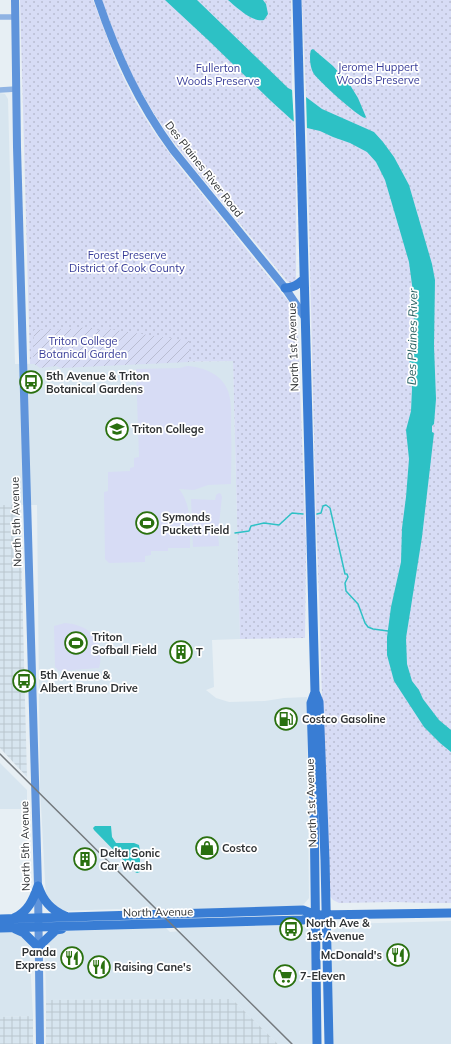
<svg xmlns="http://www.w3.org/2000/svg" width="451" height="1044" font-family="Mulish,sans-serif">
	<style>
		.built { fill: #d7e5ef }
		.industrial { fill: url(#industrial-grid) }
		.park { fill: url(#park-dots) }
		.garden { fill: url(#garden-furrows) }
		.pitch { fill: #d7dcf5 }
		.water { fill: #2dc1c5 }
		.pier { fill: #e7eff4 }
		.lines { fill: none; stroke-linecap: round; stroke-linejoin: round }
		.stream { stroke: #2dc1c5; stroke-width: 1.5 }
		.street { stroke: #8fb3e3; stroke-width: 5.5 }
		.secondary { stroke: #5f94db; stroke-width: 8 }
		.primary { stroke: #397dd4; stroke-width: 9 }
		.rail { stroke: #757a7e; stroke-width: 1.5 }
		.labels { text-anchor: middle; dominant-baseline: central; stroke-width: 3.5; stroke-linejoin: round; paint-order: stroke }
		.park-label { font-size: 11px; fill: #373c98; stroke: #fff }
		.street-label { font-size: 11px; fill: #2e3133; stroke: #fff }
		.poi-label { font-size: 11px; font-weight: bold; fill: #2e3133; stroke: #fff; text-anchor: start }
		.water-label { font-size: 12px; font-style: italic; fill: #286162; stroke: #fff }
	</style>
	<defs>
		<pattern id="industrial-grid" width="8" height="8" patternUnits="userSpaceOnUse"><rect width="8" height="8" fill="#d7e5ef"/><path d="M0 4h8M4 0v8" fill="none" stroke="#b9c5cd"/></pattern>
		<pattern id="park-dots" width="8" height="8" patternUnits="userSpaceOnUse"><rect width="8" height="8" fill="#d7dcf5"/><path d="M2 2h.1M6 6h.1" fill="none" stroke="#b9bdd2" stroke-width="1.8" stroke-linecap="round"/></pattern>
		<pattern id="garden-furrows" width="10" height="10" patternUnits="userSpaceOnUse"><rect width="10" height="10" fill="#d7dcf5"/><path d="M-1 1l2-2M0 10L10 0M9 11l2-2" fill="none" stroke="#b9bdd2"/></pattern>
	</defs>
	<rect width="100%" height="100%" fill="#e7eff4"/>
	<path class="built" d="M0,93L5,94L8,99L15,364L233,361L240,639L212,640L214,687L206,690L216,698L229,702L265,701L284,698L307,697L309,898L304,904L300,906L160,910L158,908H148L149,910H145L117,909L61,911L46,899L40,787L37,505H0Z
		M0,763L27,790V809H0Z
		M451,921V1044H332L330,937L335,929L343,924Z
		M297,925L303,926L307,928L312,938L315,1044H278L232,999L46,1000L45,948L49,938L65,931L166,928L170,932L181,931L178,927Z
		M0,932H14L22,936L29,942L33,1016L0,1017Z"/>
	<path class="industrial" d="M0,505H20L27,777L0,748Z
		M232,999L278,1044H46V1000Z
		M33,1016V1044H0V1017Z"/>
	<path class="park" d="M20,0H93L118,67L136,103L152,129L175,161L288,301L295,314L298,332L306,548L305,638L240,639L233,361L30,364Z
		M102,0H291L292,88L296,174V281L290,283L287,281C264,253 241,225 218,197C192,166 166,135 146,100C127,69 114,34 102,0Z
		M302,0H451V903H426L395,902L339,903L333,900L330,896L323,734L319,595L316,519L306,95Z"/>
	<path class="garden" d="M91,326L93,331L108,329L189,341V362L61,368L56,366L40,368L33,363L34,330L76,329Z"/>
	<path class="pitch" d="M187,366C204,367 224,375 229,394C232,406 231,419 231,431C232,449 231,467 231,484L208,485L194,490L179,489C192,505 190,528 190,548H168V551H151V555L145,556V562L109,563L105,559L104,492L108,491V472L130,471V468L134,467V458L139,457L136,369L180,368Z
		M219,493L221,494L222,497L218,533L219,546L193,547L191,499L215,500L216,495Z
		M65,623C91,625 106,642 99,668L59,671L55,667L54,626Z"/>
	<path class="water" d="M165,0H197L288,88L306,97L322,109L374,132L383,142L394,157L409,185L432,264L435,280L434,346L436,399L434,424L432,426V432L434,433L422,537L406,638L407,664L412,681L419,690L423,699L439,720L451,730V752L440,743L424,727L394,681L387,655V637L391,607L401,562L402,528L406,497L409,459L406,430L411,411L412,389L409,354L414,326V300L409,262L385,180L376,162L367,152L350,143L333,137L320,131L307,128L293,121L271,101L207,39Z
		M228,0H263L266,4L268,14L264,20C253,23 236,7 228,0Z
		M313,49L333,66L350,85L358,98L366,117L365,118C357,116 319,81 314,74C310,68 309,56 311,50Z
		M95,826H111L112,837L116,843H134L139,845L140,851V872L137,873L135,872L94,830L93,828Z"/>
	<path class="pier" d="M292,89L306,95L307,130L294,124Z"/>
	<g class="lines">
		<path class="stream" d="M317,514L321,513L323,506L326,505L330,508L345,574H347L348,577L345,583L346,591L358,604L365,623L368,627L373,629L388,631
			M235,533L249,531L251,526L264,523L279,525L292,513L303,514"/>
		<path class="street" d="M0,17H15
			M0,90L16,89"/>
		<path class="secondary" d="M15,0L17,147L38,886L40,1044
			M98,0C117,56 138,102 173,150L285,288L304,316"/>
		<path class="primary" d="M297,0L315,692L311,703L314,801L317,1044
			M285,288C294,288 298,284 304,279
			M315,692L319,702L325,860L329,1044
			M38,886C43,901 51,910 65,916
			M14,918C28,912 33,900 38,886
			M0,919L303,910L316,915L451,913
			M0,928L303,920L316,915
			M15,929L24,933L38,947L56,930L62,929"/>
		<path class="rail" d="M0,754L292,1044"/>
	</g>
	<defs>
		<g id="bus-ring" transform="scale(1.15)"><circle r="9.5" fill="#fff" stroke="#2a700f" stroke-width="1.5"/><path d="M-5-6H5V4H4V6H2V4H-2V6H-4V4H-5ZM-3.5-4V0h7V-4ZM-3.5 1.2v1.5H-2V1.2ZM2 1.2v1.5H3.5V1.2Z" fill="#2a700f"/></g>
		<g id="university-ring" transform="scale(1.15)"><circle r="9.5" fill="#fff" stroke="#2a700f" stroke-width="1.5"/><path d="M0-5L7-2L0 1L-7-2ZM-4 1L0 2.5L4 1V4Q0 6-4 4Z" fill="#2a700f"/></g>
		<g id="stadium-ring" transform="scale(1.15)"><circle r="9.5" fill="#fff" stroke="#2a700f" stroke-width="1.5"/><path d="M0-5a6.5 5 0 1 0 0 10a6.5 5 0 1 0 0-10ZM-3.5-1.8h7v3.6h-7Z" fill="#2a700f"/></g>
		<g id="building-ring" transform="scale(1.15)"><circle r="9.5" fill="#fff" stroke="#2a700f" stroke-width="1.5"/><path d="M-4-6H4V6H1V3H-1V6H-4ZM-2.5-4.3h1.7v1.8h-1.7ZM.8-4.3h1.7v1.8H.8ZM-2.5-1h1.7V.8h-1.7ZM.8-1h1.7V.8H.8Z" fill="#2a700f"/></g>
		<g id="fuel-ring" transform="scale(1.15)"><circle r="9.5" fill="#fff" stroke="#2a700f" stroke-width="1.5"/><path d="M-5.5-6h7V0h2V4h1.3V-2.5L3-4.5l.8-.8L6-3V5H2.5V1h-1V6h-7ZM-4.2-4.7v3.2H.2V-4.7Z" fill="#2a700f"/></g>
		<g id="shop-ring" transform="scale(1.15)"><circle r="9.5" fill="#fff" stroke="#2a700f" stroke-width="1.5"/><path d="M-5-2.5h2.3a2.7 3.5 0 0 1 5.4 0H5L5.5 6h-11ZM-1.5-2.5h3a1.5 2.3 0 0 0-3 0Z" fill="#2a700f"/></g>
		<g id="restaurant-ring" transform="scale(1.15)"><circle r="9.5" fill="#fff" stroke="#2a700f" stroke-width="1.5"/><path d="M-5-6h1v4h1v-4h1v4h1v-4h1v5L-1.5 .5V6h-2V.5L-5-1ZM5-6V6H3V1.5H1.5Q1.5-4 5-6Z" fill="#2a700f"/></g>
		<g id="supermarket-ring" transform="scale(1.15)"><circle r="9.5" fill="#fff" stroke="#2a700f" stroke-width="1.5"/><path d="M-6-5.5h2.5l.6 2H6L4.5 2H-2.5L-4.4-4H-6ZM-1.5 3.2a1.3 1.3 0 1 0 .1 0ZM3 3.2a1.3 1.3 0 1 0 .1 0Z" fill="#2a700f"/></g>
	</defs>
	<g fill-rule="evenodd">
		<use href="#bus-ring" x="31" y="382"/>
		<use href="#university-ring" x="117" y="429"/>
		<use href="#stadium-ring" x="147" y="523"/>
		<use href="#stadium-ring" x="76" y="643"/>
		<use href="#building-ring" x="181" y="652"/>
		<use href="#bus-ring" x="24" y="681"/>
		<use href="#fuel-ring" x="286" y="719"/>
		<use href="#shop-ring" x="207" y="848"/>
		<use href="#building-ring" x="85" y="859"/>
		<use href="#bus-ring" x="291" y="929"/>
		<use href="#restaurant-ring" x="398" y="955"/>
		<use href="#restaurant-ring" x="72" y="958"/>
		<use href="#restaurant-ring" x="99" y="967"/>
		<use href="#supermarket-ring" x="285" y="976"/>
	</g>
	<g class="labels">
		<g class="park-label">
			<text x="378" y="67">Jerome Huppert<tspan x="378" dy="13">Woods Preserve</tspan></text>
			<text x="218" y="68">Fullerton<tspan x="218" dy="13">Woods Preserve</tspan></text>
			<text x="127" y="255">Forest Preserve<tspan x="127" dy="13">District of Cook County</tspan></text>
			<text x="83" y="341">Triton College<tspan x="83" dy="13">Botanical Garden</tspan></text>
		</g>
		<g class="street-label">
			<text transform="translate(204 169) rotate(52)">Des Plaines River Road</text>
			<text transform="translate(293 347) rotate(-92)">North 1st Avenue</text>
			<text transform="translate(16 522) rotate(-92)">North 5th Avenue</text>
			<text transform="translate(311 803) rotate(-92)">North 1st Avenue</text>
			<text transform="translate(25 846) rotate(-91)">North 5th Avenue</text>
			<text transform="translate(158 912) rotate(-1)">North Avenue</text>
		</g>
		<g class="poi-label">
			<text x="46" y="376">5th Avenue &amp; Triton<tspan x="46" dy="13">Botanical Gardens</tspan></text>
			<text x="132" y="429">Triton College</text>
			<text x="162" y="517">Symonds<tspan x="162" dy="13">Puckett Field</tspan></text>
			<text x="92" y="637">Triton<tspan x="92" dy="13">Sofball Field</tspan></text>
			<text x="196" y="652">T</text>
			<text x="40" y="675">5th Avenue &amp;<tspan x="40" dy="13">Albert Bruno Drive</tspan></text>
			<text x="302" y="719">Costco Gasoline</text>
			<text x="222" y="848">Costco</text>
			<text x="100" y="853">Delta Sonic<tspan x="100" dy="13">Car Wash</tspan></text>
			<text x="306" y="923">North Ave &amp;<tspan x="306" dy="13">1st Avenue</tspan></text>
			<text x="56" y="952" text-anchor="end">Panda<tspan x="56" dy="13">Express</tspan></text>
			<text x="382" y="955" text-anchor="end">McDonald's</text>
			<text x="114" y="967">Raising Cane's</text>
			<text x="300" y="976">7-Eleven</text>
		</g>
		<g class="water-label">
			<text transform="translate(412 337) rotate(-89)">Des Plaines River</text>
		</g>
	</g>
</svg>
